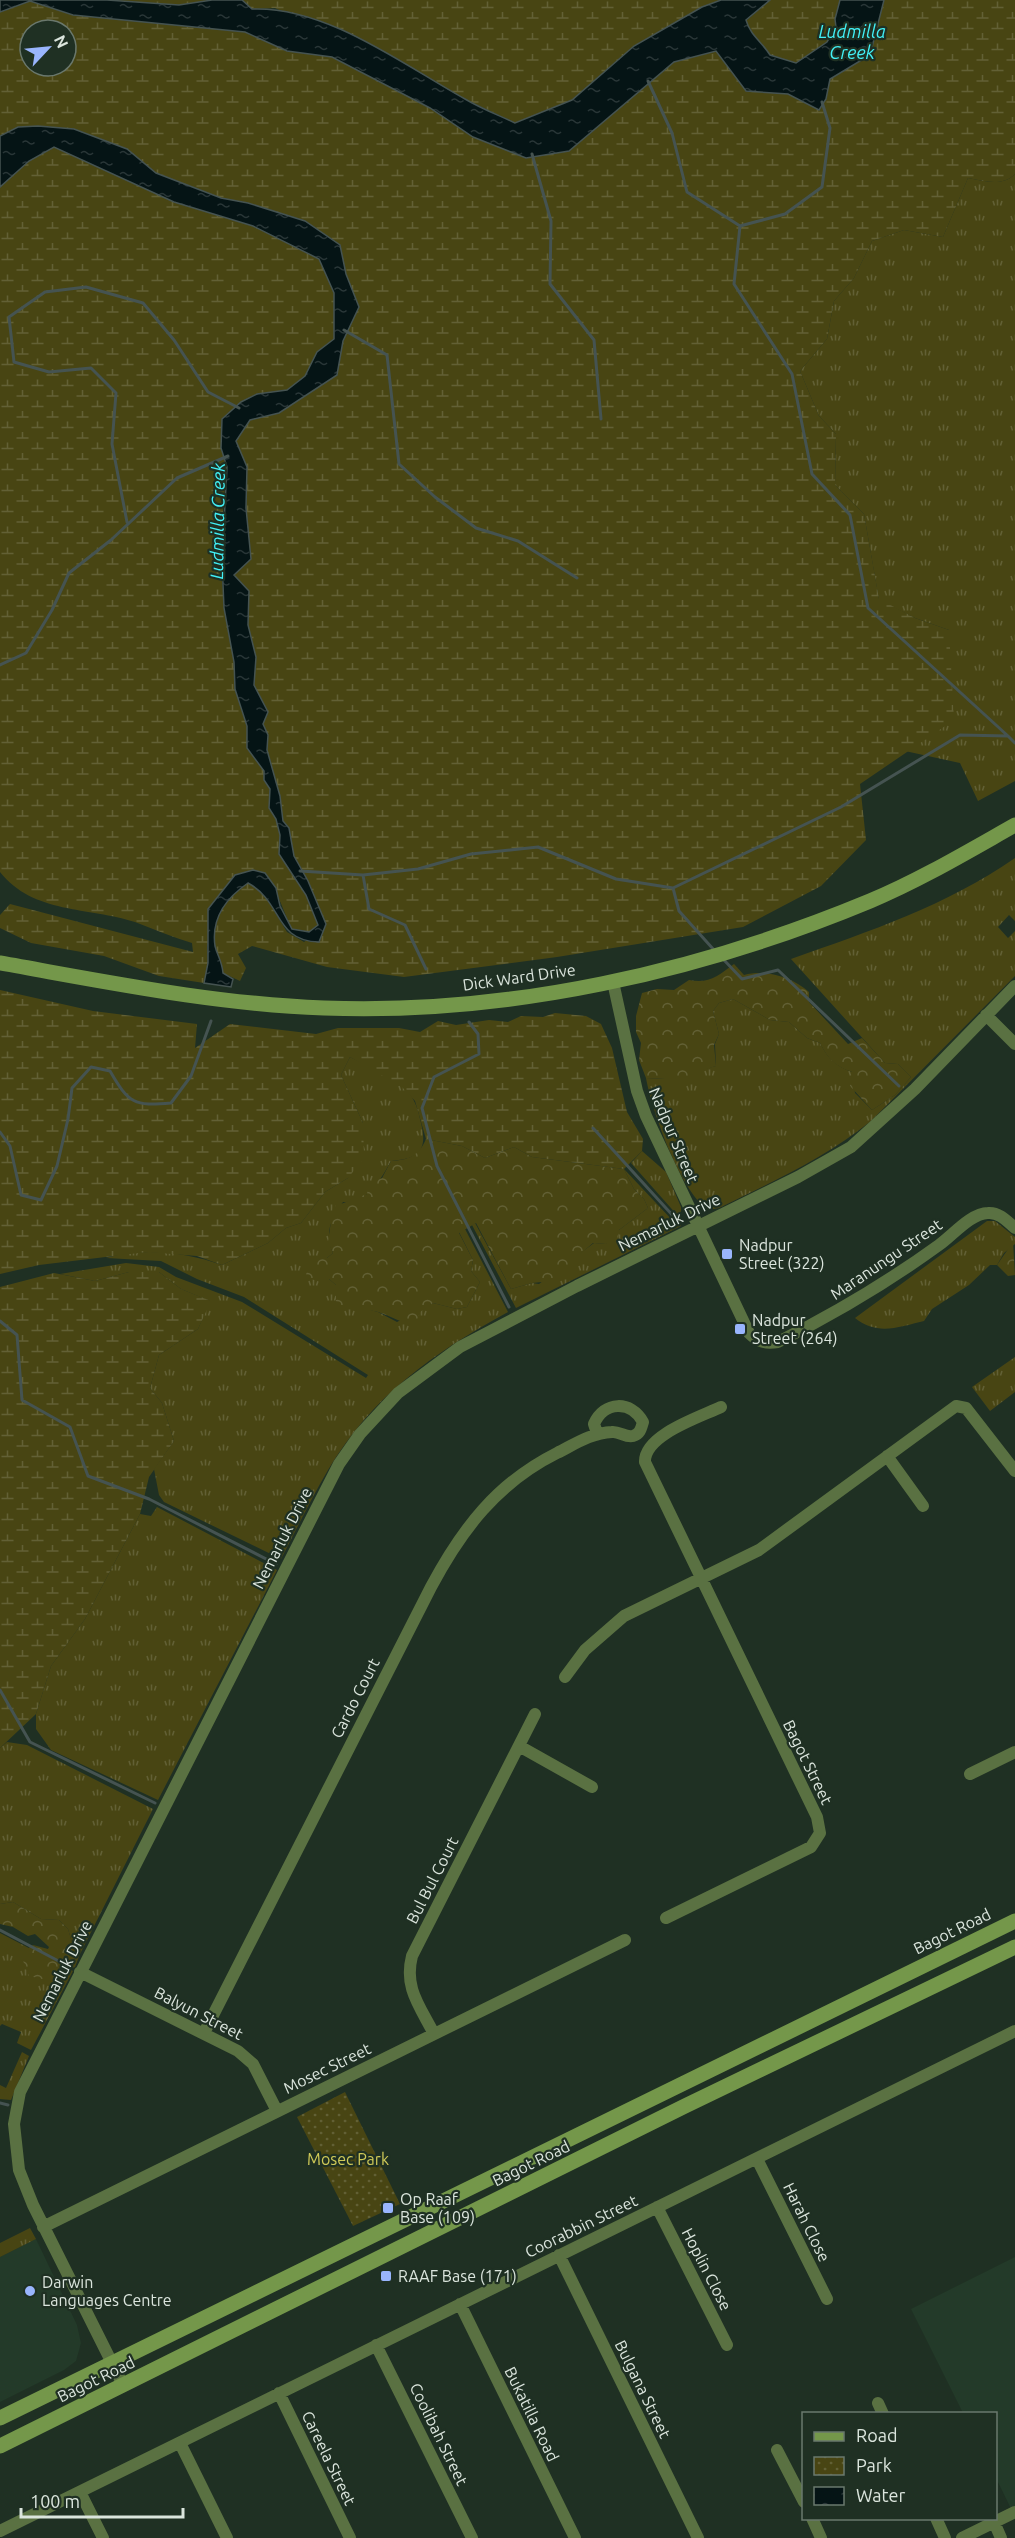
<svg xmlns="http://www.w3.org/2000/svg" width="1015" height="2538" font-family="Ubuntu,sans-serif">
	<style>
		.built { fill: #233a29 }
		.grass { fill: url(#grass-tufts) }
		.forest { fill: url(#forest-crowns) }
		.wetland { fill: url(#wetland-marsh); fill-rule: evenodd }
		.park { fill: url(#park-dots) }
		.water { fill: url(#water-ripples); stroke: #455351; stroke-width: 1.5 }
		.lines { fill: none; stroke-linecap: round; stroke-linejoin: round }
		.stream { stroke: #455351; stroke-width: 3 }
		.street { stroke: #5a7142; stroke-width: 12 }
		.secondary { stroke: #74974a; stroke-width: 15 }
		.poi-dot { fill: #99b5fd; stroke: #1f3023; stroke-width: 2 }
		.labels { text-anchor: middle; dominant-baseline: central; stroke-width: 4.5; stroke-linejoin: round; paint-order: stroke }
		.street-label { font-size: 16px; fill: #dbe5dd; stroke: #1f3023 }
		.poi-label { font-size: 16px; fill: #dbe5dd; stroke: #1f3023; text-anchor: start }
		.park-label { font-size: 16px; fill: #d0ca58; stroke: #1f3023 }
		.water-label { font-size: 18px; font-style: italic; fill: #41f0f6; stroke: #1f3023 }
	</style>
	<defs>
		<pattern id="grass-tufts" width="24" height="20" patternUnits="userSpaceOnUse" patternTransform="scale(1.5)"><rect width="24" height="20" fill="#484513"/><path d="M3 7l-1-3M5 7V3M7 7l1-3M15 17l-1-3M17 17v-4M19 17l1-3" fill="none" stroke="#626035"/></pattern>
		<pattern id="forest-crowns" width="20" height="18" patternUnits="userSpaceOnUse" patternTransform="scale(1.5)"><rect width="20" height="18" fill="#484513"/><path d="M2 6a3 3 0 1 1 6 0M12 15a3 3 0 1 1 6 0" fill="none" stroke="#626035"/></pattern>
		<pattern id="wetland-marsh" width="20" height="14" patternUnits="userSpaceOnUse" patternTransform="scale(1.5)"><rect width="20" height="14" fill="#484513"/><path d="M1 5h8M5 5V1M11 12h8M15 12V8" fill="none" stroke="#626035"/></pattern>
		<pattern id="park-dots" width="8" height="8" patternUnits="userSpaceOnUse" patternTransform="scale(1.5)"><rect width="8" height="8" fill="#484513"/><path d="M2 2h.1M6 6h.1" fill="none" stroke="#626035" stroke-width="1.8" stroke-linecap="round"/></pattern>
		<pattern id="water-ripples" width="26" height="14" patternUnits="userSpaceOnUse" patternTransform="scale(1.5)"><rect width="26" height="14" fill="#051415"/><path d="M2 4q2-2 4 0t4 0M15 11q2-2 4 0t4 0" fill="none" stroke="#293637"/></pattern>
	</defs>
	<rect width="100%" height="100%" fill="#1f3023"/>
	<path class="built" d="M36,2239L77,2325L81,2343L76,2361L64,2370L0,2402V2257Z
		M1015,2257V2517L996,2478V2414L963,2413L911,2309Z"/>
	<path class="grass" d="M1015,174V781L978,801L960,763L905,751L949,630L915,618L879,600L864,514L835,485L836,434L819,416L800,371L827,339L834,301L854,278L872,241L904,230L943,237L968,178C983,181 1003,187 1015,174Z
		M1015,858V921L1009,915L998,927L1008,938L1015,931V976L871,1121C825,1158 772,1182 719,1208L708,1210C680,1190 652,1111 646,1078L666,1079L716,1066L715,1044L719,1034L713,1011L719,1003L733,999L770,1020L789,1022L807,1038L820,1043C828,1059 836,1066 852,1072L855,1093L872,1110L895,1095L911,1077L898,1064L885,1063L791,959C870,931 946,906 1015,858Z
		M350,1057C367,1066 388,1074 403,1087C414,1097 417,1106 420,1119C428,1148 422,1159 391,1161C381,1179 367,1204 343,1202C331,1218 324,1234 333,1253L327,1258L329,1279L336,1285V1301L378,1312L397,1322L433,1303L457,1309L467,1307L480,1282L471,1271L473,1260L459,1232L464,1227L508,1312C433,1353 372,1396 328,1470C311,1499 296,1530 281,1559L164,1502L159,1495L154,1469L174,1441L162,1403L150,1388L159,1355L198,1329L210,1301L181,1289L159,1272H129L95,1281L60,1274L126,1263L159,1267L176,1277L242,1302L366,1378L368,1375L244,1297L197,1279L161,1261L106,1258C142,1247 186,1252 222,1265L268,1243L286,1228L301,1223L325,1192L348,1178L363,1123L341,1075Z
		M642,1151L666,1172L681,1207V1226L516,1308L472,1225L475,1223L511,1289L532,1283L539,1284L594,1243L606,1244L619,1230L648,1208L644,1199L634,1189L624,1169L673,1221L678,1216L631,1163Z
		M987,1221H995L1015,1237V1244L1004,1253L997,1265H990L969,1285L932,1309L924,1321C899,1327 877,1336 855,1318Z
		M1015,1357V1392L990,1411L972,1387Z
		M157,1507L277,1570L158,1800L51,1750L36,1729V1714L51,1666L85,1619L140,1514L151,1516Z
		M7,1742L27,1745L153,1809L80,1954L75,1952L68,1929L59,1920L41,1919L13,1902L0,1904V1748Z
		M0,1933L73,1971L31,2050L17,2043L21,2032L2,2024L0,2026Z
		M22,2052L29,2056L11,2100L0,2099V2085L6,2088Z
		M30,2228L36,2239L0,2257V2243Z"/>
	<path class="forest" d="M734,964L744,975C766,969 792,977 809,992V1002L848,1044L862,1038L885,1063L898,1064L911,1077L895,1095L872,1110L850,1086L852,1072C835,1066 828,1059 820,1043L807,1038L789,1022L770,1020L733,999L719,1003L713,1011L719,1034L714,1045L716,1066L694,1073L680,1088L665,1079L646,1078L639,1060L641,1043L636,1032V1016L642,993L657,989L674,990L689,980C709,984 718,976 734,964Z
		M426,1139L462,1146L485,1158L514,1147L532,1157L624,1169L634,1189L644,1199L648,1208L619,1230L618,1240L606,1244L593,1243L571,1262L567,1273H556L552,1281L532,1283L511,1289L476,1223L459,1233L473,1260L471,1271L480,1282L467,1307L457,1309L433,1303L420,1312L415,1326C402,1323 391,1316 378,1312C363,1308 347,1312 336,1301V1285L329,1279L320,1282L306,1277L307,1268L316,1259L327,1258L333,1253L328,1242L333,1207L367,1194L369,1182L382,1178L391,1161C408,1160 419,1156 426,1139Z
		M1013,1242L1015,1275L1008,1276L997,1265Z
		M13,1902L41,1919L59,1920L68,1929L75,1952L80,1954L75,1967L42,1979L29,1976L22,1958L24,1951L33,1945L48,1949L49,1947L35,1934L28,1936L13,1927L0,1924V1904Z"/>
	<path class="wetland" d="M107,0H212L179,5Z
		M242,0H721L702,7L634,46L572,100L515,123L275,8L252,9Z
		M770,0H840L835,19L836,27L827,42L796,63L770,55C762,42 751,35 746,21Z
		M884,0H1015V174C1003,187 983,181 968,178L943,237L904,230L872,241L854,278L834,301L827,339L800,371L819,416L836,434L835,485L864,514L879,599L915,618L949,630L954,720L860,784L866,840L821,886L743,927L557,957L404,977L327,967L252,946L238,954L246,968L240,981L223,973C222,961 217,955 215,946C211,918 226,898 248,883L262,891L287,932L304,942L326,925L308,881L294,856L289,828L283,821L280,796L267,750L268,735L263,724L268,711L254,685L256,657L248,625L249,591L234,575L246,508L247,467L236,441L250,420L279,413L337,375L343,341L359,307L346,274L340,245L305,221L248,203L221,198L156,173L127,149L74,129L0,136V12L30,1L73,15L245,32L287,51L332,57L430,108L473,137L569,151L674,62L717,51L746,91L788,94L819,110L826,99L830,79L870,55ZM30,30H66V66H30Z
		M54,146L174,202L253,226L319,259L334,293V339L317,352L305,376L287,390L257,394L221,448L227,467L223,506L222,584L234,662L235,689L247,727V748L264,771V780L270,789L269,808L276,819L280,835L279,854L306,895L318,925L309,932L292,929C282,909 278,890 264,873L222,891L207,947L208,963L204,983L159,976L104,956L31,943L0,928V915L10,904L193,952L192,943C172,937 154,929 135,922C89,907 33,914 0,872V187L29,161Z
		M0,990L93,1011L197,1024L195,1048L230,1024L316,1034L338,1028H399L420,1032L438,1021L456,1025L489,1020L508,1022L521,1016L543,1017L555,1013L586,1016L601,1024L612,1048L627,1112L643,1139L642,1151L624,1169L532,1157L514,1147L485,1158L462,1146L426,1139L415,1101L402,1087L350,1057L341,1075L363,1123L364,1158L348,1178L325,1192L301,1223L286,1228L268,1243L222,1265L197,1256L147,1252L39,1265L0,1274Z
		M129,1272H159L181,1289L211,1301L198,1329L159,1355L150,1388L162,1403L174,1441L149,1477L140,1514L85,1619L51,1666L36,1714L0,1748V1287L54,1273L95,1281Z"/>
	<path class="park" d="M345,2092L400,2204L353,2226L297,2117Z"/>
	<path class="water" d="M0,0H107L179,5L212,0H242L252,9C326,6 402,64 465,99C480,108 498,115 515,123L572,100L634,46L702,7L721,0H770L746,20C750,35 762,42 770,55L796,63L827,42L836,27L835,19L840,0H884L870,55L830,79L826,99L819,110L788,94L746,91L716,51L674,62L569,151L526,158L473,137L430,108L332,57L287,51L245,32L73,15L30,1L0,12Z
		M38,126L74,129L127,149L156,173L221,198L248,203L305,221L340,245L346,274L359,307L343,341L337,375L279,413L250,420L236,441L247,467L246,508L251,559L234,575L249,591L248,625L256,657L254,685L268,712L263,724L268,735L267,750L280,796L283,821L289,828L294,856L308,881L326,924L319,942C274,941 283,902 248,883C226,898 211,918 215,946C217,955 222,961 223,973L233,979L231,987L204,983L208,963V909L235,875L253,870L265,873L276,888L280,906L292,929L309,932L318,925L306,895L279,854L280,835L276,819L269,808L270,789L264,780V771L247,748V726L235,689L234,662L224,608L222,561L227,467L221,448L222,419L241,402L257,394L287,390L305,376L317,352L334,339V293L319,259L253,226L174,202L54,147L29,161L0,187V136L18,127Z"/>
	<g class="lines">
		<path class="stream" d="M648,81L672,133L687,192L740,226
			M822,102L830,128L822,187L785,214L740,226L734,284L792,374L812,474L850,515L868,608L1008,736
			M532,154L551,221L550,284L594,340L601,419
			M344,330L387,355L399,464L435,497L476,528L518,541L577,578
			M127,522L112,444L116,393L91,368L49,372L14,362L9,317L45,292L86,287L143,303L174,340L208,392L239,408
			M0,665L26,653L52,610L69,573L111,540L177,478L228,456
			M300,871L363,875L418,869L471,854L538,847L616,879L673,888L841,807L960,735L1008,736L1015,743
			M363,875L369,909L405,925L426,969
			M673,888L679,911L714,950
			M723,959L742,979L778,970L899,1086
			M469,1022L478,1034L479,1054L434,1077L422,1108L437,1166L509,1307
			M593,1128L675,1218
			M0,1132L10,1146L21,1195L41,1200L57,1166L68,1119L72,1088L91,1067L110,1071C129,1104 134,1106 171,1103L191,1076L211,1021
			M0,1321L17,1335L22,1400L70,1427L88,1476L149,1499L276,1564
			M0,1690L30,1742L155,1803
			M0,1930L68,1966
			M0,2103L8,2105"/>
		<path class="street" d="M613,982L637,1091L646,1116L749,1333C758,1342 765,1344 778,1342C834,1314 888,1282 939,1245C952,1236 971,1213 988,1213C999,1212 1007,1221 1015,1228
			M986,1015L1015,1044
			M887,1456L923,1506
			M565,1677L585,1650L624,1616L759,1550L956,1406L966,1408L1015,1471
			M519,1746L592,1787
			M970,1774L1015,1752
			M666,1918L811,1847L820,1833L817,1817L645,1462C644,1435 700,1417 721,1407
			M80,1972L238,2051L253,2064L277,2111
			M433,2032C419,2005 404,1987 412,1956L535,1714
			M204,2033L431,1587C462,1529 497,1483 557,1453C575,1444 591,1433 612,1432C619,1431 626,1438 633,1436C640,1434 641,1429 643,1422C631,1400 604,1401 594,1424L597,1433
			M757,2159L827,2299
			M657,2207L727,2345
			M43,2227L625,1940
			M559,2255L698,2538
			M460,2304L575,2538
			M376,2345L472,2538
			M123,2385L33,2205L19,2170L14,2124L20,2092L339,1464L360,1434L398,1393L460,1347L577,1286L798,1177L851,1147L915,1089L1015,986
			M279,2393L350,2538
			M878,2403L883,2414
			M180,2443L227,2538
			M777,2450L804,2502
			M80,2492L103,2538
			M812,2518L821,2538
			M936,2518L945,2538
			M994,2522L1001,2538
			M0,2531L1015,2031
			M962,2538L1015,2512"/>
		<path class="secondary" d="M0,963C108,982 214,1004 324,1008C509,1015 699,972 870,901C920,880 967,852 1015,825
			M0,2418L1015,1921
			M0,2446L685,2106L1015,1947"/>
	</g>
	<g class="poi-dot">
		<rect x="721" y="1248" width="12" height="12" rx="3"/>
		<rect x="734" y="1323" width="12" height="12" rx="3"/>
		<rect x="382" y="2202" width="12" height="12" rx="3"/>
		<rect x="380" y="2270" width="12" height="12" rx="3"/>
		<circle cx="30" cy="2291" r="6"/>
	</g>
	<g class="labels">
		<g class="street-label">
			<text transform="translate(519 977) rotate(-8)">Dick Ward Drive</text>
			<text transform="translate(674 1135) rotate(67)">Nadpur Street</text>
			<text transform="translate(669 1222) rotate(-26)">Nemarluk Drive</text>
			<text transform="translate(886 1259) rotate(-34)">Maranungu Street</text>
			<text transform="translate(282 1538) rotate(-63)">Nemarluk Drive</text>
			<text transform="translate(355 1698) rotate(-63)">Cardo Court</text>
			<text transform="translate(808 1762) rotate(64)">Bagot Street</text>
			<text transform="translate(432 1880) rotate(-63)">Bul Bul Court</text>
			<text transform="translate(952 1931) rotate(-26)">Bagot Road</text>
			<text transform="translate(62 1971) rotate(-63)">Nemarluk Drive</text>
			<text transform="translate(199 2013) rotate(27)">Balyun Street</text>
			<text transform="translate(327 2068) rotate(-26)">Mosec Street</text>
			<text transform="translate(531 2163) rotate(-26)">Bagot Road</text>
			<text transform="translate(807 2222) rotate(64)">Harah Close</text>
			<text transform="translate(581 2226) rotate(-26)">Coorabbin Street</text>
			<text transform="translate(707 2269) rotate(63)">Hoplin Close</text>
			<text transform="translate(96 2379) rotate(-26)">Bagot Road</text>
			<text transform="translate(643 2389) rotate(64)">Bulgana Street</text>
			<text transform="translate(532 2414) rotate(64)">Bukatilla Road</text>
			<text transform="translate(439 2434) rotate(64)">Coolibah Street</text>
			<text transform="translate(329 2458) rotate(64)">Careela Street</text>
		</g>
		<g class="poi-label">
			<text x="739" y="1245">Nadpur<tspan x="739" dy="18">Street (322)</tspan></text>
			<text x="752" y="1320">Nadpur<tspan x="752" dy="18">Street (264)</tspan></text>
			<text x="400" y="2199">Op Raaf<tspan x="400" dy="18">Base (109)</tspan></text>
			<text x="398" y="2276">RAAF Base (171)</text>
			<text x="42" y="2282">Darwin<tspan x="42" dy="18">Languages Centre</tspan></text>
		</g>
		<g class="park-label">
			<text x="348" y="2159">Mosec Park</text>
		</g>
		<g class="water-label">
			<text x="852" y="31">Ludmilla<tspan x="852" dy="21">Creek</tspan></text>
			<text transform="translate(217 521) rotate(-89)">Ludmilla Creek</text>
		</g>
	</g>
	<rect x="802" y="2412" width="195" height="108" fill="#1f3023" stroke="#6a786d" stroke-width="1.5"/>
	<rect x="814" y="2432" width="30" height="9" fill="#74974a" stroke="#6a786d" stroke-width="1.5"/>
	<text x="856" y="2442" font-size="18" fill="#dbe5dd">Road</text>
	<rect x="814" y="2457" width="30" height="18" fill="url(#park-dots)" stroke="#6a786d" stroke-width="1.5"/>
	<text x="856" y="2472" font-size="18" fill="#dbe5dd">Park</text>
	<rect x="814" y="2487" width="30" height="18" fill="url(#water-ripples)" stroke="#6a786d" stroke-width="1.5"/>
	<text x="856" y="2502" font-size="18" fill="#dbe5dd">Water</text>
	<g transform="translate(48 48) rotate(64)"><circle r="28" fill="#1f3023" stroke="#6a786d" stroke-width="1.5"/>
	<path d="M0-4.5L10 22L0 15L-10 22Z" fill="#99b5fd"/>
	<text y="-9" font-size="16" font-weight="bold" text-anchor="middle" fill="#dbe5dd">N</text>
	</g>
	<path d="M21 2508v9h162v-9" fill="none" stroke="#dbe5dd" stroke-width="3"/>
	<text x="30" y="2508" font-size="18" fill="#dbe5dd" stroke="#1f3023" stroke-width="4.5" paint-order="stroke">100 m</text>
</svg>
